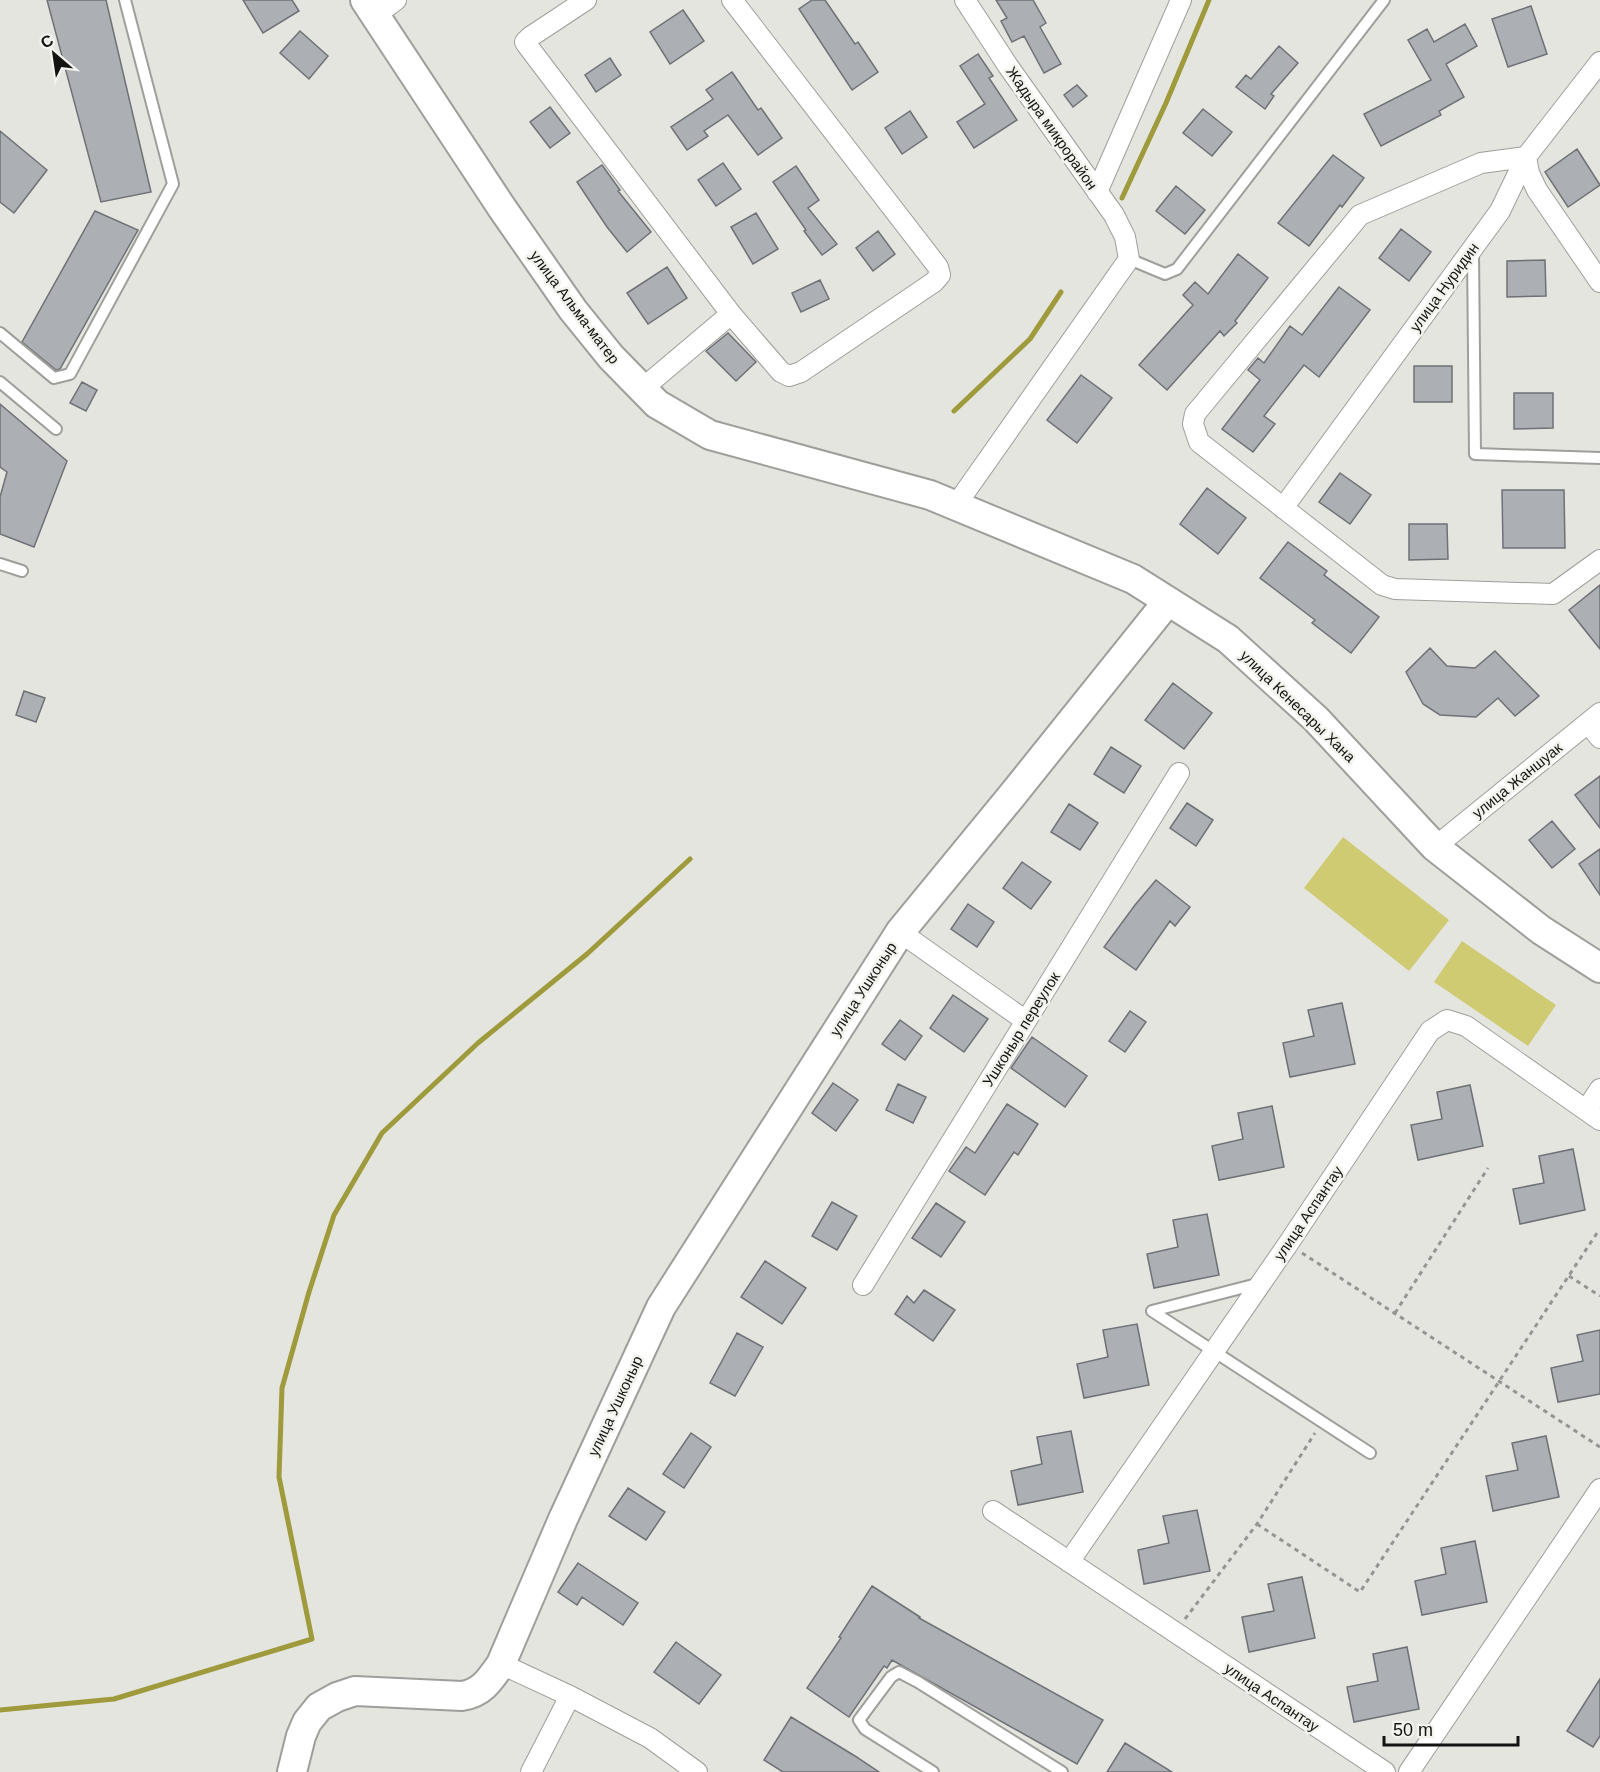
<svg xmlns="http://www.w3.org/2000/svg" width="1600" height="1772" font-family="Arial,sans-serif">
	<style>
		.green { fill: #cecb73 }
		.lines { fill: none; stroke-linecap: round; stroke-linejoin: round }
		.stream { stroke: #9f9a3c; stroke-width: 5 }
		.building { fill: #acafb3; stroke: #6e7175; stroke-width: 1.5 }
		.lane-casing { stroke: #9e9e9a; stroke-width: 14 }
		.street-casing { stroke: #9e9e9a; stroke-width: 22 }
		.secondary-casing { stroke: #9e9e9a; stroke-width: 32 }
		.path { stroke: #959591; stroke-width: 3; stroke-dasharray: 4.5 4.5; stroke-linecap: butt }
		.lane { stroke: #fff; stroke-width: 10 }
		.street { stroke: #fff; stroke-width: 20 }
		.secondary { stroke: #fff; stroke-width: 28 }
		.labels { text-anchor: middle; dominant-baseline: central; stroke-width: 5; stroke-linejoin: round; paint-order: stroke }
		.street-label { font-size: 15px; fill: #131311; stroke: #f3f3ee }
	</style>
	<rect width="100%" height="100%" fill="#e5e5e0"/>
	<path class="green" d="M1343,837L1449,920L1409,971L1304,888Z
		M1462,941L1556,1005L1528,1046L1434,982Z"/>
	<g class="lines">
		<path class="stream" d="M1122,198L1166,103L1209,0
			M954,411L1030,339L1061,292
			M0,1710L114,1699L312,1639L279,1477L282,1388L309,1292L334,1215L382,1133L478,1043L587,954L690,859"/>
	</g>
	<path class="building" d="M47,0H106L151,192L101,202Z
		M243,0H292L299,11L263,33Z
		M812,0H825L855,44L858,42L878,72L852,90L799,9Z
		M996,0H1033L1046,23L1040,27L1061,64L1044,73L1024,36L1012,42L1001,21L1007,18Z
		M1531,6L1547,54L1508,67L1492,19Z
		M683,10L704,41L670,64L650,32Z
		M1465,24L1477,46L1446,64L1464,97L1439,111L1441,115L1381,146L1364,114L1431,80L1408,40L1427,29L1434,42Z
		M300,31L328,56L309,79L280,53Z
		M1279,46L1298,63L1271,94L1274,96L1265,109L1236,87L1246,75L1251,79Z
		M978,54L993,76L989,78L1017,120L974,148L957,122L985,104L960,66Z
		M610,58L621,75L596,92L585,75Z
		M732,72L758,110L761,108L782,138L758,155L728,115L704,131L708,136L687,150L671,127L713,99L706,90Z
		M1077,85L1087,96L1073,107L1064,95Z
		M550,107L570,133L550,148L530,122Z
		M1203,109L1232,132L1212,156L1183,133Z
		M910,111L927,137L902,154L885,128Z
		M0,131L47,170L14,213L0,202Z
		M1577,149L1600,185L1568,207L1545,172Z
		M1333,155L1364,178L1342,207L1340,205L1309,246L1278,223Z
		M723,163L741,189L716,206L698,180Z
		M602,165L620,190L618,191L651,232L627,252L607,227L577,182Z
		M796,166L819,200L808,208L837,244L822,255L804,231L806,230L773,182Z
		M1176,186L1205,210L1185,234L1156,211Z
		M95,211L138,230L60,369L56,370L22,342Z
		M756,213L778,249L753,264L731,227Z
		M1401,229L1431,252L1409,281L1379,258Z
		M878,231L895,254L873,271L856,248Z
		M1238,254L1268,278L1235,321L1237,323L1224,336L1220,331L1167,390L1139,365L1193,305L1183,295L1195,282L1208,294Z
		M1545,260L1546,296L1507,297V261Z
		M667,267L687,298L648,324L627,293Z
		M820,280L829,299L801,312L792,293Z
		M1339,287L1370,310L1319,377L1304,365L1264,416L1275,424L1253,452L1222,429L1260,380L1248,370L1258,358L1264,363L1290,326L1302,335Z
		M728,333L756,362L736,381L706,351Z
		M1414,366H1452V402H1414Z
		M1081,375L1112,398L1077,443L1047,420Z
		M82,382L97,390L86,411L70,403Z
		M1514,393H1553V428L1514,429Z
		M0,404L67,461L34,547L0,534V497L7,472L0,467Z
		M1340,473L1371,495L1350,524L1319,502Z
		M1207,488L1246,518L1218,554L1180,524Z
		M1502,490H1564L1565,548H1503Z
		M1409,524H1447L1448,559L1409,560Z
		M1288,542L1327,571L1324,575L1379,617L1351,653L1312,623L1315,620L1260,578Z
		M1600,585V649L1569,610Z
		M1430,648L1447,666L1475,668L1495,651L1539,696L1515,716L1498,698L1476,717L1440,715L1423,704L1406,672Z
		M1173,683L1212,713L1184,749L1145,720Z
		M24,691L45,698L36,722L16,715Z
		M1111,747L1141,766L1124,793L1094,774Z
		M1600,776V828L1575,795Z
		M1187,803L1213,820L1196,846L1170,828Z
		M1069,804L1098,823L1080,850L1051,832Z
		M1552,821L1575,849L1552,868L1529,840Z
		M1600,849V895L1579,864Z
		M1022,862L1051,882L1031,909L1003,888Z
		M1156,880L1190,907L1175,926L1170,921L1136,970L1104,947L1135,905Z
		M968,904L994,922L977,947L951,929Z
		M953,995L988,1019L964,1052L930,1028Z
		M1342,1003L1355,1064L1290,1077L1283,1043L1314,1036L1308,1010Z
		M1130,1011L1146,1022L1125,1052L1109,1041Z
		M900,1020L922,1036L905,1060L882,1044Z
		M1032,1037L1087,1076L1065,1107L1011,1068Z
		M833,1083L858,1100L836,1131L812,1113Z
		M898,1084L926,1097L913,1123L886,1110Z
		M1470,1085L1483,1146L1418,1160L1411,1125L1442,1119L1437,1092Z
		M1007,1104L1038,1124L1018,1155L1014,1152L985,1195L949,1171L966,1147L975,1153Z
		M1272,1106L1284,1167L1219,1180L1212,1146L1243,1139L1238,1113Z
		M1573,1149L1585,1210L1520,1224L1513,1189L1544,1183L1539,1156Z
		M832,1202L857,1216L837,1250L812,1236Z
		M936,1203L965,1222L941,1257L912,1238Z
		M1207,1214L1219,1275L1154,1288L1147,1254L1178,1247L1173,1220Z
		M765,1261L806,1288L782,1324L741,1297Z
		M924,1290L955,1310L933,1341L895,1314L907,1296L914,1303Z
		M1137,1324L1149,1385L1084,1398L1077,1364L1108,1357L1103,1330Z
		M1600,1330V1394L1558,1402L1551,1368L1583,1361L1577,1335Z
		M737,1333L763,1347L735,1396L710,1383Z
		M1071,1431L1083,1492L1018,1505L1011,1471L1042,1464L1037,1437Z
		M691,1433L711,1447L684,1488L663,1474Z
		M1546,1436L1559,1497L1493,1511L1486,1476L1518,1470L1512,1443Z
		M628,1488L665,1512L646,1540L609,1516Z
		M1197,1510L1210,1571L1144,1584L1138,1550L1169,1543L1163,1516Z
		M1475,1541L1487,1602L1422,1615L1415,1581L1446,1574L1441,1548Z
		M578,1563L638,1603L623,1625L582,1597L577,1605L558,1592Z
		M1302,1577L1315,1638L1249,1652L1242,1617L1274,1611L1268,1584Z
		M872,1586L920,1617L919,1618L1103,1720L1077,1764L892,1660L887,1668L884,1666L849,1717L807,1688L841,1638L839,1637Z
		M676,1642L721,1675L699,1704L654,1672Z
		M1407,1647L1419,1709L1354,1722L1347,1687L1378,1681L1373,1654Z
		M1600,1679V1736L1593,1747L1567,1731Z
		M791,1717L855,1756L879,1772H783L764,1760Z
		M1125,1743L1172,1772H1107Z"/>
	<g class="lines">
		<g class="lane-casing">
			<path id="lane" d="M1473,252L1475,454L1600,458
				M1129,259L1165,274L1177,269L1384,0
				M0,333L54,378L70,374L173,184L125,0
				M0,382L56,429
				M0,564L22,571
				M1261,1283L1152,1311L1370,1453
				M933,1772L865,1729L859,1720L891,1677L899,1672L918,1682L1062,1772"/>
		</g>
		<g class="street-casing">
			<path id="street" d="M586,0L530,37L525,42L527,45L731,314L781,372L789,376L801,372L934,282L940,275L938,267L732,0
				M376,15L396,0
				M1526,157L1481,163L1360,215L1195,414L1193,424L1199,442L1382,585L1395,589L1553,594L1600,560
				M1526,157L1529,173L1537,190L1600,282
				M1097,192L1181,0
				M642,389L731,314
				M956,505L1129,259L1125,237L1114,215L1008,66L965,0
				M1283,508L1500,211L1526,157L1600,62
				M1588,723L1600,738
				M1435,847L1600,713
				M900,932L1026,1021
				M1586,1110L1600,1089
				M863,1285L1179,773
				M993,1511L1385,1772
				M1069,1562L1288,1244L1430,1031L1447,1020L1466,1026L1600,1120
				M501,1664L570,1696L531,1772
				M570,1696L650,1738L697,1772
				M1409,1772L1600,1489"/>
		</g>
		<g class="secondary-casing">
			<path id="secondary" d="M365,0L502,208L573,310L611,357L657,404L710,435L930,495L1133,579L1228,639L1316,719L1435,847L1541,930L1600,968
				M292,1772L301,1736L307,1722L319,1707L337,1697L355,1691L462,1696C482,1693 490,1680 501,1664L563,1519L661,1307L900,932L1010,798L1168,601"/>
		</g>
		<path class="path" d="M1302,1253L1600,1447
			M1569,1276L1600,1296
			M1395,1313L1488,1168
			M1257,1524L1360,1592L1597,1233
			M1185,1619L1257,1524L1315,1433"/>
		<use href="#lane" class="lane"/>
		<use href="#street" class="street"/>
		<use href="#secondary" class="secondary"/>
	</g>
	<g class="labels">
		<g class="street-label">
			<text transform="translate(1052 128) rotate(55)">Жадыра микрорайон</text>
			<text transform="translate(1444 287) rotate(-54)">улица Нуридин</text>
			<text transform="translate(575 307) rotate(53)">улица Альма-матер</text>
			<text transform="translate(1298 706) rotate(44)">улица Кенесары Хана</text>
			<text transform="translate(1517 780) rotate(-39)">улица Жаншуак</text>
			<text transform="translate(863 989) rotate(-57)">улица Ушконыр</text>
			<text transform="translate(1021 1029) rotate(-58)">Ушконыр переулок</text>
			<text transform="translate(1308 1213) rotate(-56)">улица Аспантау</text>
			<text transform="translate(615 1406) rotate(-65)">улица Ушконыр</text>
			<text transform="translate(1272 1697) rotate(34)">улица Аспантау</text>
		</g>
	</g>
	<g transform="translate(54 54) rotate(331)" stroke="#f3f3ee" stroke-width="4.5" paint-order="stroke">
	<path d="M0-4.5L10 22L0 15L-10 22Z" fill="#131311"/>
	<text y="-9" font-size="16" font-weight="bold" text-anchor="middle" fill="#131311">С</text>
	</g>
	<path d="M1384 1736v9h134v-9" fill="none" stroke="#131311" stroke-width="3"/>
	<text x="1393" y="1736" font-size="18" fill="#131311" stroke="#f3f3ee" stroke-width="4.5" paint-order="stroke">50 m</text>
</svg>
